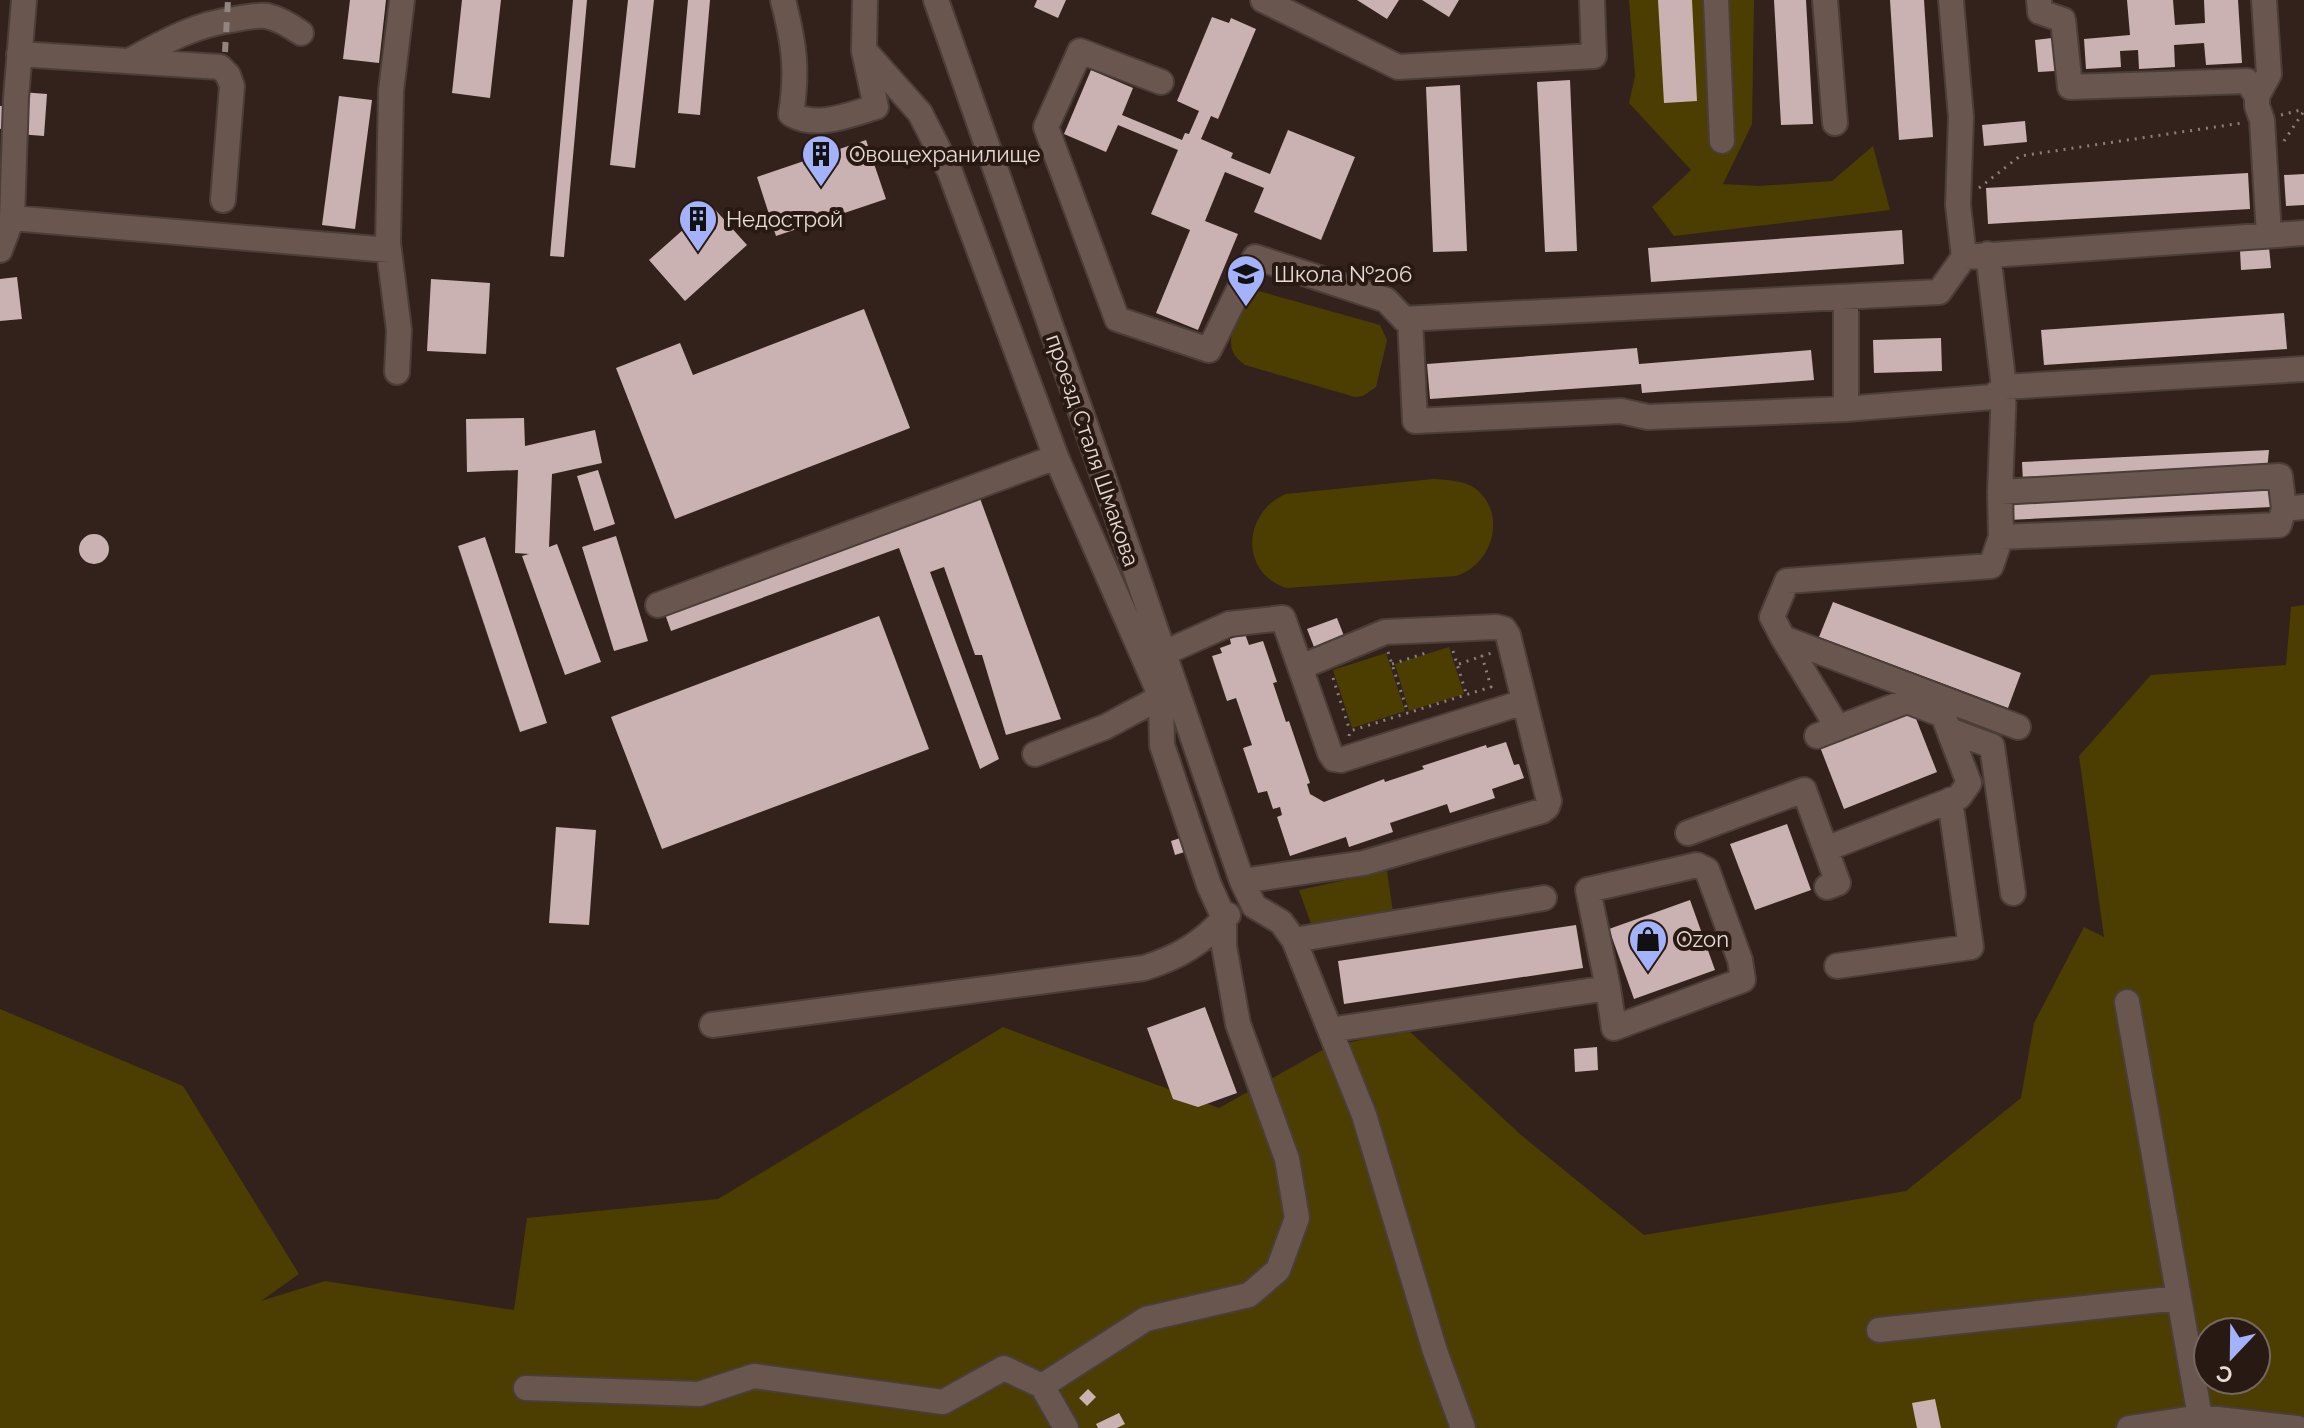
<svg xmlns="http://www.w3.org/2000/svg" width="2304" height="1428" font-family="Raleway,sans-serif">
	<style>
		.green { fill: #4b3e00; fill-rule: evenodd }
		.building { fill: #cab2b2 }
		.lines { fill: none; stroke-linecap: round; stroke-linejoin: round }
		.minor-casing { stroke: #4b3d38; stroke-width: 28 }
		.path { stroke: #8c7e79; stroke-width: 3; stroke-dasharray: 2 6; stroke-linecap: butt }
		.minor { stroke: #69564e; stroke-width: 24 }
		.rail { stroke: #92847f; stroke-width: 6; stroke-dasharray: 10 10; stroke-linecap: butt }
		.labels { text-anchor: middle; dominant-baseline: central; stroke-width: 8; stroke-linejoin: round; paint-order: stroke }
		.poi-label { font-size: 22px; fill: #e6dbd6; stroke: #281912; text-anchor: start }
		.street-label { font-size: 22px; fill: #e6dbd6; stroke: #281912 }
	</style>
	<rect width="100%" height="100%" fill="#33221c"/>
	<path class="green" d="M1629,0H1754L1752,124L1723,184L1759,186L1832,181L1873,146L1890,210L1674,236L1652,207L1691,170L1629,103L1635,76Z
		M1255,290L1380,325L1387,340L1376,387L1363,396L1355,397L1245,365C1238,360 1231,353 1231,343C1231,327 1242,298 1255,290Z
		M1433,479C1447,480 1464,480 1476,489C1508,515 1492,565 1456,576L1286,588C1239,572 1243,512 1286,494Z
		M2304,605V1428H0V1009L183,1086L299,1274L261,1301L325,1281L514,1310L527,1218L718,1199L1003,1027L1219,1108L1326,1048L1407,1029L1521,1135L1644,1235L1906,1191L2021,1098L2034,1023L2084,927L2104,937L2079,756L2151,675L2286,665L2291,607ZM2208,1332H2256V1380H2208Z
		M1449,647L1464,694L1409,711L1395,664Z
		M1386,653L1405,711L1352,728L1333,670Z
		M1387,871L1393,912L1311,924L1299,890Z"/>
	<path class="building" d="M350,0H386L379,63L343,59Z
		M462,0H501L490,98L452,93Z
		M573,0H587L564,257L550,256Z
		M628,0H654L635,168L610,165Z
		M688,0H710L700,115L678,113Z
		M1037,0H1066L1058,18L1034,7Z
		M1357,0H1399L1387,19Z
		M1422,0H1459L1449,17Z
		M1658,0H1692L1697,101L1664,103Z
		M1774,0H1806L1813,124L1781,125Z
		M1890,0H1924L1933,137L1899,140Z
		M2127,0H2173L2175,25L2205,23L2204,0H2238L2242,63L2206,65L2204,43L2174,45L2175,67L2139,69L2138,50L2120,51L2121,67L2086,69L2084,39L2130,35Z
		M1212,17L1229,23L1231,18L1256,29L1218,119L1211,116L1201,139L1233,153L1231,158L1270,174L1288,130L1355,157L1321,240L1254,212L1264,188L1225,172L1205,221L1238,234L1198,330L1156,313L1190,230L1151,214L1178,150L1118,125L1106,152L1064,134L1091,70L1133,88L1122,115L1182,140L1185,133L1189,134L1199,111L1177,101Z
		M2052,38L2055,71L2038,72L2035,40Z
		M1570,80L1577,251L1545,252L1537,82Z
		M1460,85L1467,251L1433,252L1426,87Z
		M21,92L47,94L44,136L18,134Z
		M339,96L372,100L355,229L322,225Z
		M0,106H6L3,128L0,129Z
		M2025,121L2027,142L1984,146L1982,125Z
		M866,140L886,199L776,236L757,177Z
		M2248,173L2250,209L1988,224L1986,188Z
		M2304,174V205L2286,206L2284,175Z
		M711,205L747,245L685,301L649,260Z
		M1902,230L1904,264L1651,282L1648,248Z
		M2269,247L2271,268L2241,270L2240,250Z
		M17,277L22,319L0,321V279Z
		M431,279L490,283L486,354L427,351Z
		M864,309L910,428L675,519L616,368L680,343L693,375Z
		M2284,313L2287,349L2044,365L2041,330Z
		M1941,338L1942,371L1874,373L1873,340Z
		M1637,348L1639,364L1811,350L1814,380L1642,393L1641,384L1430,399L1427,364Z
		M524,418L525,446L595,430L602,463L552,474L549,547L557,544L601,662L565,675L522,556L529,554L515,553L518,470L467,472L466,419Z
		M2269,450L2267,471L2023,483L2022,462Z
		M598,470L615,524L594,531L577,476Z
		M2270,486L2271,507L2008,520L2007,499Z
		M978,493L1061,719L1006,735L982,655H975L944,567L930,572L999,759L980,769L899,548L671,631L665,614Z
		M79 549a15 15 0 1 1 30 0a15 15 0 1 1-30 0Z
		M616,536L648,641L614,651L582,547Z
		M485,537L547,723L520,732L458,546Z
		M1833,602L2021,673L2008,708L1819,637Z
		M879,616L929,749L662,849L611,717Z
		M1337,618L1344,636L1314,647L1307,629Z
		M1245,634L1249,645L1263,641L1277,682L1273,683L1286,722L1289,721L1310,783L1307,784L1310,794L1324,802L1384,779L1385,782L1424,769L1422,766L1486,745L1487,748L1506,742L1514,765L1519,764L1524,778L1492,789L1495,798L1450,813L1447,804L1390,823L1393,832L1349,847L1346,837L1290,856L1277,817L1282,815L1280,807L1273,809L1267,791L1258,793L1243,748L1252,745L1236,698L1227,701L1212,656L1222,653L1220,648L1231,644L1230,639Z
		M1913,711L1937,772L1844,809L1820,747Z
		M1787,824L1811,890L1755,910L1730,844Z
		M556,827L596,830L589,925L549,923Z
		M1190,835L1194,849L1175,855L1171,841Z
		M1690,900L1715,970L1634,999L1609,929Z
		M1576,925L1583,968L1344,1004L1338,961Z
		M1205,1007L1237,1093L1198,1107L1173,1099L1147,1028Z
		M1597,1047L1598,1070L1575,1072L1574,1049Z
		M1088,1389L1096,1397L1087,1406L1079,1398Z
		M1935,1399L1941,1428H1917L1912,1403Z
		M1119,1413L1125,1424L1117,1428H1098L1096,1424Z"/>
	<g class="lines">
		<g class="minor-casing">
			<path id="minor" d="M783,0C794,43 798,70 791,114C817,129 848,115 876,107L864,51
				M936,0L1090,438L1242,881L1254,906L1281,922L1294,940L1330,1030L1608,988L1588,890L1697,865L1707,870L1740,960L1743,980L1614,1028L1608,988
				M1263,0L1398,67L1594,56L1592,0
				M1716,0L1722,141
				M1825,0L1835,123
				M1951,0L1961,117L1958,205L1964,257
				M2039,0L2040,12L2063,20L2070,87L2247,81L2257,96L2269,74L2264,0
				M19,54L220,67L228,75L232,86L223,200
				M131,60C166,41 196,24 236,19C246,17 257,15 267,16C280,19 291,26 301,33
				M1161,82L1080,51L1046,127L1117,319L1209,350L1255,257L1386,300L1404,319L1939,292L1964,257L2304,233
				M2257,96V106L2262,120L2269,235
				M12,218L16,98L24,0
				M0,250L12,218L389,250
				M1988,254L2004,387L2000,492L2001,537L1991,566L1787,581L1772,617L1783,638L2018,727
				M1410,319L1415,421L1621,411L1648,417L1846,409L1992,397L2004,387L2304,369
				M397,372L399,330L388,243L391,91L402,0
				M1846,409V297
				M2000,492L2280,476L2284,509
				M2001,537L2279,525L2284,509L2304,507
				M658,605L1056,457
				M1783,638L1838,728
				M1164,653L1229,624L1283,618L1330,753L1334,759L1341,760L1524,702
				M1949,730L1992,746L2013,893
				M1817,736L1907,701L1943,715L1969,783L1959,797L1826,849
				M1035,754L1105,727L1161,697
				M1688,833L1804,790L1838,883L1827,887
				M1242,881L1364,863L1542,811L1547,807L1549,801L1508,635L1504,629L1496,627L1385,632L1301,667
				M1294,940L1544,898
				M1837,966L1971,947L1950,800
				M2127,1002L2200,1417L2297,1428
				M712,1025L1144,968C1176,958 1202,944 1224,918L1209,885L1162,745L1161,697L1056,457L950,172L920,113L864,50L865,0
				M1330,1030L1364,1115L1435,1351L1463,1428
				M1879,1330L2179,1298
				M1042,1386L1146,1319L1249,1295L1278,1270L1297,1218L1287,1159L1238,1024L1224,946V918L1228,915
				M526,1388L699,1394L754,1376L943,1402L1004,1368L1042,1386L1066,1428
				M2129,1428L2200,1417"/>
		</g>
		<path class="path" d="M2281,115L2304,109
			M2284,141L2304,111
			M1979,188L2020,156L2242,123
			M1453,651L1466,693
			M1388,652L1408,713
			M1392,664L1426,653
			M1459,664L1482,656
			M1333,678L1350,731
			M1349,736L1350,731L1491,687L1482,656L1492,653"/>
		<use href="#minor" class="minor"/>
		<path class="rail" d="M225,52L228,0"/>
	</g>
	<defs>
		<g id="building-pin" transform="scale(2)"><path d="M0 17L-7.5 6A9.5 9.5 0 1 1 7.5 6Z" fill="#a4b2fc" stroke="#281912"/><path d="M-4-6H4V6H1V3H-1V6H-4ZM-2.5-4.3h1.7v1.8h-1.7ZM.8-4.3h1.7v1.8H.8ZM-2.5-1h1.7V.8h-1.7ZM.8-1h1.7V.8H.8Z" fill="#111"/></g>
		<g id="school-pin" transform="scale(2)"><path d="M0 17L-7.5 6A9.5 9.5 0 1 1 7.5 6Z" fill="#a4b2fc" stroke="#281912"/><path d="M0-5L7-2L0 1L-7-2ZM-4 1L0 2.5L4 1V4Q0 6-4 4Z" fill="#111"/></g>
		<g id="shop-pin" transform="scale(2)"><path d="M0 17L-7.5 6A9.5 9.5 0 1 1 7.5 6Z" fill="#a4b2fc" stroke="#281912"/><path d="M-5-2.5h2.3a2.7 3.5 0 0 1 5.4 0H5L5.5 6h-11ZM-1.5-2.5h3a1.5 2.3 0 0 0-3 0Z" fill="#111"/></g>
	</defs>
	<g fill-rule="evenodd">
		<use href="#building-pin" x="821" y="154"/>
		<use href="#building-pin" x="698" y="219"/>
		<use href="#school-pin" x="1246" y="274"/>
		<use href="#shop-pin" x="1648" y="939"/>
	</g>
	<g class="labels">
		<g class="poi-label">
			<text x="849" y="154">Овощехранилище</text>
			<text x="726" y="219">Недострой</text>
			<text x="1274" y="274">Школа №206</text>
			<text x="1676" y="939">Ozon</text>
		</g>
		<g class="street-label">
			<text transform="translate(1093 450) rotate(71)">проезд Сталя Шмакова</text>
		</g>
	</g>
	<g transform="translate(2232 1356) rotate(202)"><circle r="38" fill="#281912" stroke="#746760" stroke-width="2"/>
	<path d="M0-6L14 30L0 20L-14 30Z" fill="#a4b2fc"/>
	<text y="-12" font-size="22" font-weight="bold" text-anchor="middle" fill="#e6dbd6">С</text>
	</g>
</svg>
